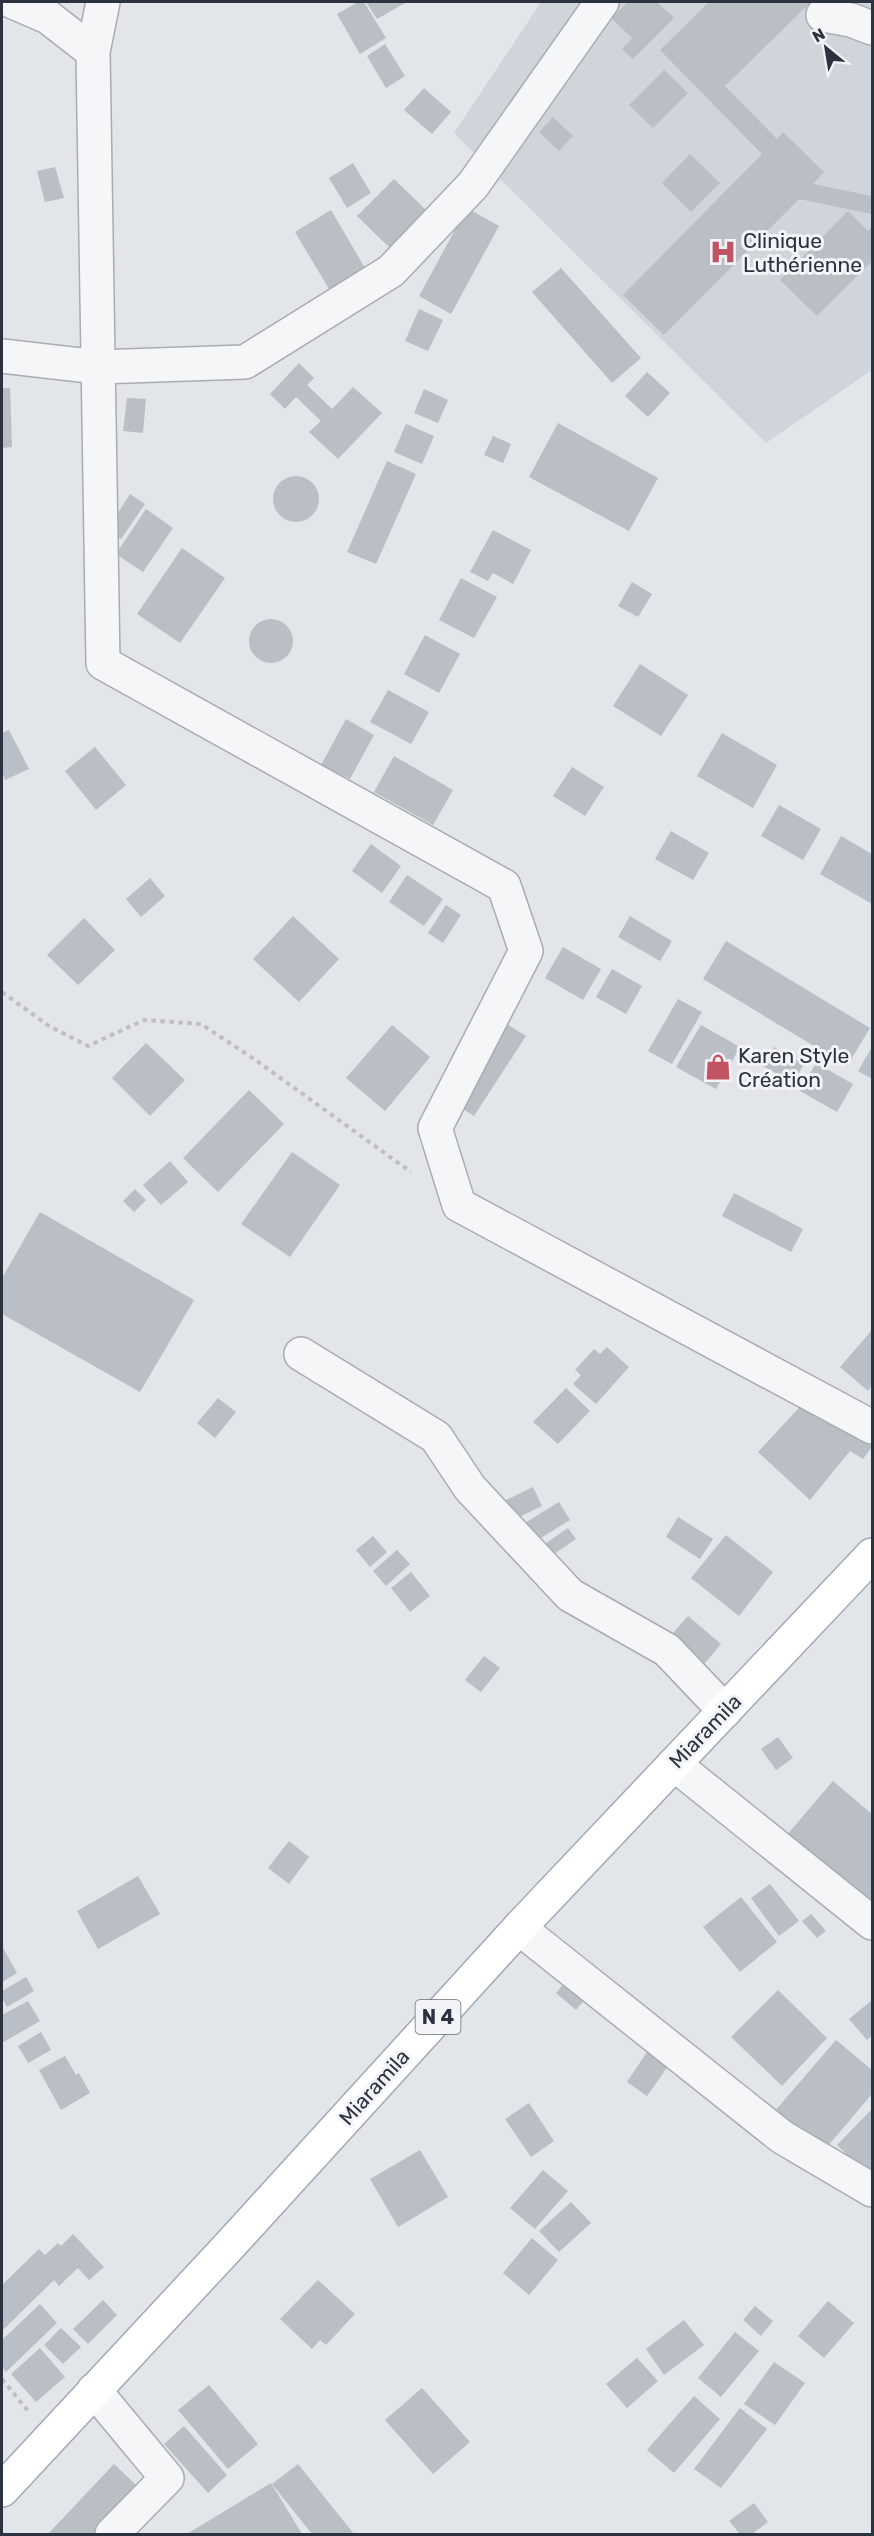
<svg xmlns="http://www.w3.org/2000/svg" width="874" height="2536" font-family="Rubik,sans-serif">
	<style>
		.built { fill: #d0d4db }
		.building { fill: #babec5 }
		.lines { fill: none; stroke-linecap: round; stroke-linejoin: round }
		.minor-casing { stroke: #a8acb3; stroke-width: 36 }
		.major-casing { stroke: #a3a9b4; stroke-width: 36 }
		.path { stroke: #bdbfc4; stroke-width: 4; stroke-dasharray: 4.5 4.5; stroke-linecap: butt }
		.minor { stroke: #f5f6f8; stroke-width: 33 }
		.major { stroke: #fff; stroke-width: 33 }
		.labels { text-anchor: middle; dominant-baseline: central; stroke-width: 6; stroke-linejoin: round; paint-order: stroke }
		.shield { fill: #f2f4f7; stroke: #676d77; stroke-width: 1.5 }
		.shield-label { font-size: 20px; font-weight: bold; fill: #2c3340 }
		.poi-label { font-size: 21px; fill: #2c3340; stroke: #f2f4f7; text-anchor: start }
		.street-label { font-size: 21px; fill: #2c3340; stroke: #f2f4f7 }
	</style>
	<rect width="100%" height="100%" fill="#e2e5e9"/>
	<path class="built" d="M541,2H872V370L766,443L454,133Z"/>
	<path class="building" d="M358,2H364L386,38L360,54L337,14Z
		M366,2H407L377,19Z
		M628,2H657L674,18L633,59L622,49L632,38L611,18Z
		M709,2H811L725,86L777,139L783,132L824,172L813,184L872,196V214L799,199L664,335L623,295L762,154L660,50Z
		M385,44L405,76L386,88L367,56Z
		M664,70L688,93L653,128L629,105Z
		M424,88L451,112L432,134L404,110Z
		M553,117L573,136L559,151L539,132Z
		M690,154L720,183L691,212L662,183Z
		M353,163L371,193L347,208L329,178Z
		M55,167L64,198L45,202L37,171Z
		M394,179L428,212L391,249L357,216Z
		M467,208L499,226L451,314L419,296Z
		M331,210L365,268L329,289L295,232Z
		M848,211L868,231L872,227V261L817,316L780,280Z
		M561,268L641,358L612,383L532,292Z
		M419,309L443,320L428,351L405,341Z
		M299,363L314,378L307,385L332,409L353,387L382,413L338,459L309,432L321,421L296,397L285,409L270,394Z
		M647,372L670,393L648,417L625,396Z
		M2,388H10L12,447L2,448Z
		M424,389L448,400L438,423L414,413Z
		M127,398L146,399L143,433L123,431Z
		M558,423L658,478L629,531L529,477Z
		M406,424L434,436L422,464L394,452Z
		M493,436L511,444L503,463L484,455Z
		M387,461L416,474L376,564L347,552Z
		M273 499a23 23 0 1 1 46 0a23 23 0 1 1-46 0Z
		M130,494L145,504L121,539L107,530Z
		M146,509L173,528L143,572L116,554Z
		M493,530L531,550L513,584L493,573L488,581L470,572Z
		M182,548L225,578L180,643L137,614Z
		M461,578L497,597L474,638L439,620Z
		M632,582L652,594L638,617L618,606Z
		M249 641a22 22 0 1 1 44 0a22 22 0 1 1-44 0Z
		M425,635L460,654L439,693L404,674Z
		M640,664L688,695L661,736L613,706Z
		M388,690L429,712L411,744L370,722Z
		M346,719L374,735L350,779L321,765Z
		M9,730L29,769L5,780L2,772V733Z
		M722,733L777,765L753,808L697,776Z
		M95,747L126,785L96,810L65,771Z
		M394,756L453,790L433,825L374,792Z
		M572,767L604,787L585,816L553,796Z
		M779,805L821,829L803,860L761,836Z
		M671,831L709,853L693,880L655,859Z
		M841,836L872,854V904L820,874Z
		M371,844L401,866L382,893L352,871Z
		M407,875L443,899L424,926L389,902Z
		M150,878L165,896L141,917L126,899Z
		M446,905L461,915L443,943L428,933Z
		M293,916L339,959L299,1002L253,959Z
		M630,916L672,941L660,961L618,937Z
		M84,918L115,950L78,985L47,955Z
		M726,941L870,1028L847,1066L703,979Z
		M563,947L601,969L583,1000L545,978Z
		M612,969L642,986L626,1014L596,997Z
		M678,999L702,1012L672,1064L648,1051Z
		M507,1024L526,1036L474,1116L455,1104Z
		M392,1025L430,1057L385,1111L346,1078Z
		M701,1025L740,1047L716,1089L676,1067Z
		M146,1043L185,1080L150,1116L112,1078Z
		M774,1047L804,1064L793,1083L763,1066Z
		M872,1047V1079L858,1071Z
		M816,1063L853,1084L837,1112L800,1091Z
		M249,1090L284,1124L218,1192L183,1158Z
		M292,1152L340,1185L290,1257L241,1224Z
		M170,1161L188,1182L161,1205L143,1185Z
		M135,1189L146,1200L134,1212L123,1201Z
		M734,1193L803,1229L791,1252L722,1216Z
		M40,1212L194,1300L140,1392L2,1314V1278Z
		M872,1330V1385L868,1391L840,1367Z
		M607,1347L629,1367L596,1404L573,1384L581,1375L575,1370L594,1349L600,1354Z
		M566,1388L590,1411L558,1444L533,1422Z
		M218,1398L236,1412L215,1438L197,1423Z
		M807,1399L872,1439V1447L863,1459L850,1451L810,1500L758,1452Z
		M533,1487L542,1506L515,1519L506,1500Z
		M559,1502L570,1520L531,1544L520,1526Z
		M678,1517L713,1539L700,1559L666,1537Z
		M568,1528L576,1539L544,1561L536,1550Z
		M726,1535L773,1572L739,1616L691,1578Z
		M373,1536L387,1552L370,1567L356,1550Z
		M397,1550L410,1564L386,1586L373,1571Z
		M411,1572L430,1596L410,1612L391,1588Z
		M688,1616L721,1644L700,1669L666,1641Z
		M484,1656L500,1668L481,1692L465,1680Z
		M778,1737L793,1758L776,1770L761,1749Z
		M833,1781L872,1814V1908L786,1836Z
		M289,1841L309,1857L289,1884L268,1868Z
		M138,1876L160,1914L98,1949L77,1911Z
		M770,1884L799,1921L779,1936L751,1898Z
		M741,1897L777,1942L740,1972L703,1927Z
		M811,1914L826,1931L817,1938L802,1921Z
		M2,1946L17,1973L2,1982Z
		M26,1977L34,1991L7,2007L2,1998V1991Z
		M566,1981L586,1998L576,2010L556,1993Z
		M778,1990L827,2038L782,2086L731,2037Z
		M872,2000V2035L867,2040L849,2019Z
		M28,2001L40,2021L2,2043V2015Z
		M41,2032L51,2050L28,2063L18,2046Z
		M836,2040L872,2070V2094L822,2153L774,2112Z
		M647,2052L668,2066L647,2096L627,2082Z
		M65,2056L76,2075L79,2073L90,2093L61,2110L39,2070Z
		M529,2103L554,2141L531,2157L505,2119Z
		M872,2109V2179L837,2145Z
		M420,2150L448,2197L398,2227L370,2179Z
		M543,2170L568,2191L535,2229L510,2208Z
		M571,2202L591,2223L559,2252L539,2231Z
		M73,2234L104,2267L89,2280L78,2268L59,2286L54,2280L2,2331V2285L39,2249L45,2255L58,2243L61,2246Z
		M532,2238L558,2260L529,2295L503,2273Z
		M318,2280L355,2314L326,2345L320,2340L312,2349L280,2319Z
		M103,2300L117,2315L88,2344L73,2329Z
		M828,2301L854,2323L824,2358L798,2336Z
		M40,2304L57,2323L6,2372L2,2367V2340Z
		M755,2306L773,2321L761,2336L743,2320Z
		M684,2320L704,2345L664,2375L646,2349Z
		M61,2328L81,2347L63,2364L44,2345Z
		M735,2332L759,2351L721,2397L698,2378Z
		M40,2348L65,2377L36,2402L11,2374Z
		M637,2358L658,2381L627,2408L606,2384Z
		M774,2362L805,2383L775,2425L744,2404Z
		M209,2385L258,2444L228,2469L178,2410Z
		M422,2388L470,2442L433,2474L385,2420Z
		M694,2396L720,2419L674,2473L647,2450Z
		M740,2408L767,2429L721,2488L694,2469Z
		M184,2426L227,2475L208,2493L164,2444Z
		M114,2464L138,2487L93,2534H48Z
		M298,2464L354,2534H312L272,2484Z
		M271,2483L302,2534H187Z
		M754,2503L768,2522L752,2534H740L729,2521Z"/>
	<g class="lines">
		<g class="minor-casing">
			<path id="minor" d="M13,2L48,17L93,52L103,663L504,886L526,951L435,1128L459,1205L872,1427
				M823,15L851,20L872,28
				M93,52L103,2
				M2,356L98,367L245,362L391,271L473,185L602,2
				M301,1354L436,1437L470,1488L570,1595L667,1650L725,1711
				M674,1764L872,1923
				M519,1928L782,2137L872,2190
				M94,2390L167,2478L112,2534"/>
		</g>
		<g class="major-casing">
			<path id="major" d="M2,2490L231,2244L519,1928L872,1555"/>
		</g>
		<path class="path" d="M2,992L49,1026L88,1046L144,1020L201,1024L254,1059L411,1172
			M2,2379L29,2412"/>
		<use href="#minor" class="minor"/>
		<use href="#major" class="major"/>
	</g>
	<defs>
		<g id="hospital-bare" transform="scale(2.07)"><path d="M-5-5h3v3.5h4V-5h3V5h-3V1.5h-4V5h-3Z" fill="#c25362" stroke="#f2f4f7" stroke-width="2.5" paint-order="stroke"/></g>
		<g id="shop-bare" transform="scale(2.07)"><path d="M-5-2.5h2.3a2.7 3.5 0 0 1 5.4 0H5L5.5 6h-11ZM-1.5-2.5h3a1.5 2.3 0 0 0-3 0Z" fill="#c25362" stroke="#f2f4f7" stroke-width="2.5" paint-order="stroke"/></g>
	</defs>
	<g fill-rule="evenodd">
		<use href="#hospital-bare" x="723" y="252"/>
		<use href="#shop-bare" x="718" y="1067"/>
	</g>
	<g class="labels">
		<rect class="shield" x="415.5" y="2000" width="45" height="34" rx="4.5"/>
		<g class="shield-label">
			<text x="438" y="2017">N 4</text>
		</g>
		<g class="poi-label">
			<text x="743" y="240">Clinique<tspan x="743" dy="24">Luthérienne</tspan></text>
			<text x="738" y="1055">Karen Style<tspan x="738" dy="24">Création</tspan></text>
		</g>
		<g class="street-label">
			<text transform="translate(705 1731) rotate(-46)">Miaramila</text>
			<text transform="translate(374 2087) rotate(-48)">Miaramila</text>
		</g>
	</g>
	<rect width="874" height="2536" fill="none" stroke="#2c3340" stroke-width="6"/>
	<g transform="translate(826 48) rotate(330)" stroke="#f2f4f7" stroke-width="4.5" paint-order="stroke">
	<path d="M0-4.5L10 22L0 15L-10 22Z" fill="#2c3340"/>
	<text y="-9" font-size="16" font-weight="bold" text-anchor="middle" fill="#2c3340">N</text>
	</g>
</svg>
